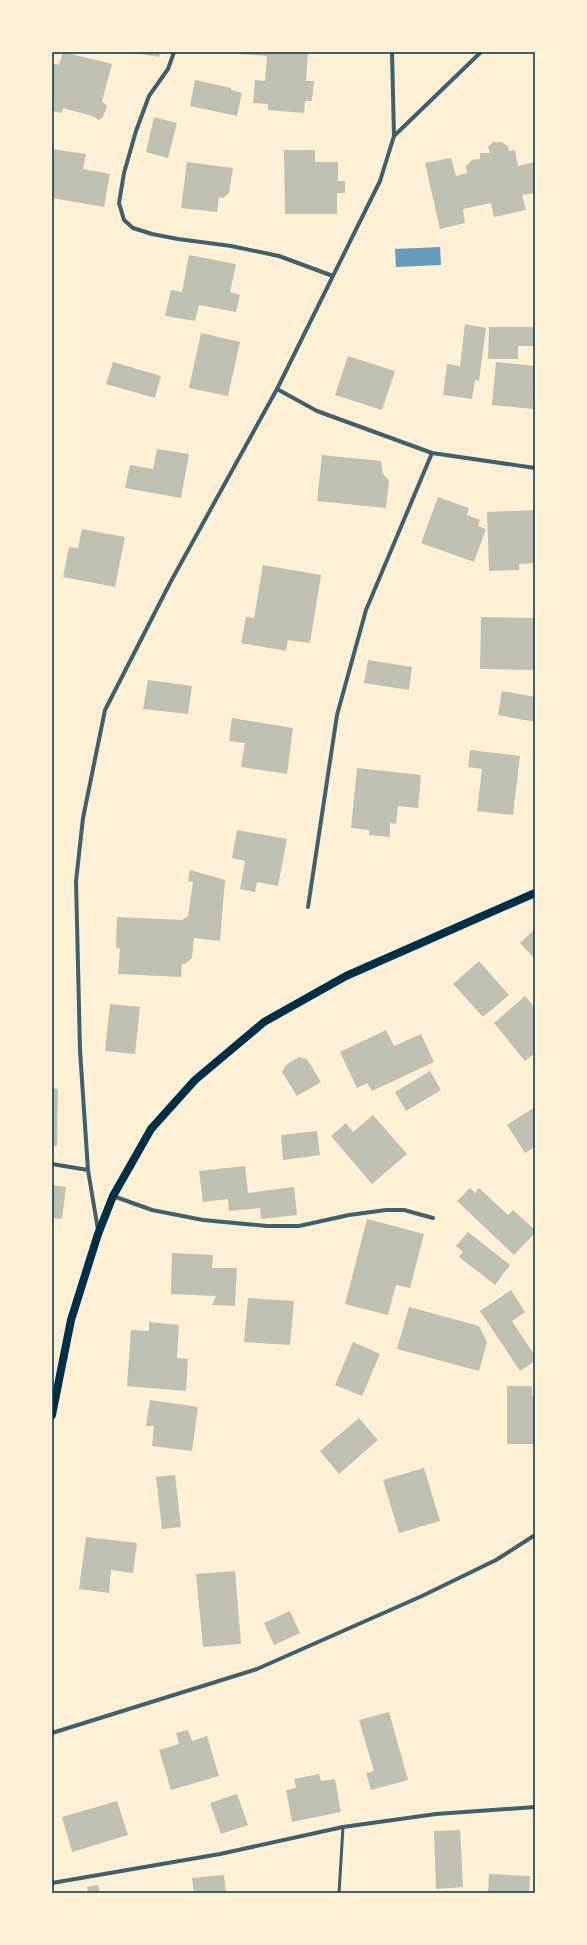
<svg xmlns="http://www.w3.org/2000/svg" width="587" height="1945" font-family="'PT Sans Narrow',sans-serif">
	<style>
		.water { fill: #669bbc }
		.building { fill: #bec0b2 }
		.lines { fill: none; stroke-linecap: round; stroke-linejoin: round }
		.service { stroke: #3f606c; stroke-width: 3 }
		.minor { stroke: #3f606c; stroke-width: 4 }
		.secondary { stroke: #003049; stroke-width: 8 }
		.neatline { fill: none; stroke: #003049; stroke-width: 1.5 }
	</style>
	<rect width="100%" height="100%" fill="#fdf0d5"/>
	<path class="water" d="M440,247L441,265L396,267L395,249Z"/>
	<path class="building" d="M63,52L112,64L102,101L107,106L103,117L99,120L92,116L63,108L62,113L52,111V63L59,65Z
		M128,52H160L159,57Z
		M241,52H308L306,81H314L312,101H305L304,113L268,110V104L253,103L255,80L265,81L267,56L241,54Z
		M195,80L231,88V90L242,93L237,116L190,106Z
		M154,117L177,123L168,158L146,152Z
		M493,142H501L508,146L509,151L515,150L518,166L535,162V193L522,195L526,210L494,217L491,203L463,209L465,223L440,229L425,163L451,158L456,176L467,173L466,166L472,160L480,159V153H490L488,147Z
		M52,149L86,154L83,169L110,174L104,207L52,198Z
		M284,150H315V162H338V181H345V193H337V214H285Z
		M187,162L233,168L229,193L223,198L219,197L217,212L181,208Z
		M189,255L236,264L230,292L240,295L236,312L199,305L195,321L165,316L171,290L182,292Z
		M465,324L486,328L479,381L475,380L472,399L443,395L447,364L460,366Z
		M489,327H534V346H518V359H488Z
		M201,333L240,342L228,396L189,388Z
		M348,356L395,371L382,410L335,395Z
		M113,362L161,376L155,398L106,384Z
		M496,362L535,366L533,409L492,405Z
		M157,449L189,454L181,498L125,488L130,465L153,469Z
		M322,455L381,461L383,474L389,481L386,508L317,501Z
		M438,497L469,508L467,515L480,520L478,526L486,529L474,562L421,543Z
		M535,510V563L519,564V570L489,571L487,512Z
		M82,529L125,537L115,587L63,577L69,547L78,548Z
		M263,565L321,575L310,643L288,640L286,651L241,643L246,617L254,618Z
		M481,617L535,618V670L480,669Z
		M368,660L412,667L409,690L364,683Z
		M148,680L192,686L188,714L143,709Z
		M502,691L535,697V722L498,715Z
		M232,718L293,728L287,774L241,767L245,743L229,741Z
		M470,750L520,756L513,815L477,811L482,769L468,767Z
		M357,768L421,775L418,808L398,806L396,824L390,823V837L369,835V830L351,828Z
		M237,830L287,839L278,886L257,882L255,892L240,889L245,861L232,858Z
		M190,870L225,880L220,941L194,938L192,958L185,964H182L181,977L118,974L120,949L116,948L117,917L182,920L188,916L193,882L188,881Z
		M535,929V959L520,943Z
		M479,961L509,995L483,1017L453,984Z
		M525,996L535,1008V1053L525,1061L494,1023Z
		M110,1004L140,1007L135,1054L105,1051Z
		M386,1030L394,1046L421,1034L434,1062L372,1091L367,1083L357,1088L340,1052Z
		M299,1057L307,1059L321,1082L297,1096L282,1072L286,1065Z
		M430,1071L441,1090L406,1111L395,1092Z
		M52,1088L58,1089L57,1146H52Z
		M535,1107V1147L525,1153L507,1125Z
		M373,1115L407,1154L372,1184L331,1136L346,1123L353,1132Z
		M317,1131L320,1155L283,1160L281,1135Z
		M245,1166L248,1193L294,1187L297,1215L261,1219L260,1208L229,1211L228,1199L203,1202L199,1171Z
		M52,1185L66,1187L62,1219L52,1218Z
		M470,1188L475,1193L479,1188L508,1215L513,1210L535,1230V1233L514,1255L457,1201Z
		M367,1219L424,1234L410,1288L396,1285L388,1315L345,1304Z
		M468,1232L510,1265L495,1285L459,1257L463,1252L456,1246Z
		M172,1253L213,1255L212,1268H237L235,1306L212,1305L216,1296L171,1294Z
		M511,1290L525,1312L512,1321L535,1356V1361L520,1371L480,1311Z
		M248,1298L294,1301L290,1345L244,1342Z
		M409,1307L479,1326L487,1342L479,1371L397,1349Z
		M149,1322L179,1325L177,1358L188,1359L186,1391L127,1386L131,1330L149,1331Z
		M353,1342L380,1354L362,1396L335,1385Z
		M507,1386H532V1396H535V1444H507Z
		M150,1400L198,1407L192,1451L152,1446L154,1426H146Z
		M359,1418L378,1440L339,1474L320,1451Z
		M424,1468L440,1521L399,1533L383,1480Z
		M175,1475L181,1527L162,1529L156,1477Z
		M86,1537L137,1543L133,1573L111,1570L109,1593L79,1589Z
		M235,1571L241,1644L203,1647L196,1574Z
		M290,1611L300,1633L274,1645L264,1623Z
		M389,1712L408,1780L371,1790L366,1773L374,1771L359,1720Z
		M188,1730L192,1741L207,1736L219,1776L171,1790L159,1750L179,1744L176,1733Z
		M319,1774L321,1781L335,1779L341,1812L292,1822L286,1790L296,1788L294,1779Z
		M237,1794L248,1825L221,1834L210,1803Z
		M117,1801L128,1835L72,1852L62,1817Z
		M460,1830L463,1887L436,1889L434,1831Z
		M489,1874L530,1876L529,1893H488Z
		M224,1875L226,1893H194L192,1878Z
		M98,1885L100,1893H88L87,1887Z"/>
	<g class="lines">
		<path class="service" d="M339,1893L343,1827"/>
		<path class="minor" d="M174,52L168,69L149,96L136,131L124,173L119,203L124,220L133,228L152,234L178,239L231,246L279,256L333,276
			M394,136L481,52
			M277,389L317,411L432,453L535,468
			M308,907L337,715L366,610L432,453
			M52,1164L88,1170
			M113,1196L152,1210L203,1220L267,1226H299L349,1215L386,1210H404L433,1218
			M98,1230L88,1170L80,1050L76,881L83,818L105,710L170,583L277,389L380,181L394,136L392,52
			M52,1733L257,1669L422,1596L496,1560L535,1535
			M52,1883L220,1854L343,1827L436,1814L535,1807"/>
		<path class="secondary" d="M52,1415L71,1320L98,1234L113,1196L151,1129L195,1080L264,1022L346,976L535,893"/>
	</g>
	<rect width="587" height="1945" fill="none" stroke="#fdf0d5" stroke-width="106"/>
	<rect x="53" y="53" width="481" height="1839" class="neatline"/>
</svg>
